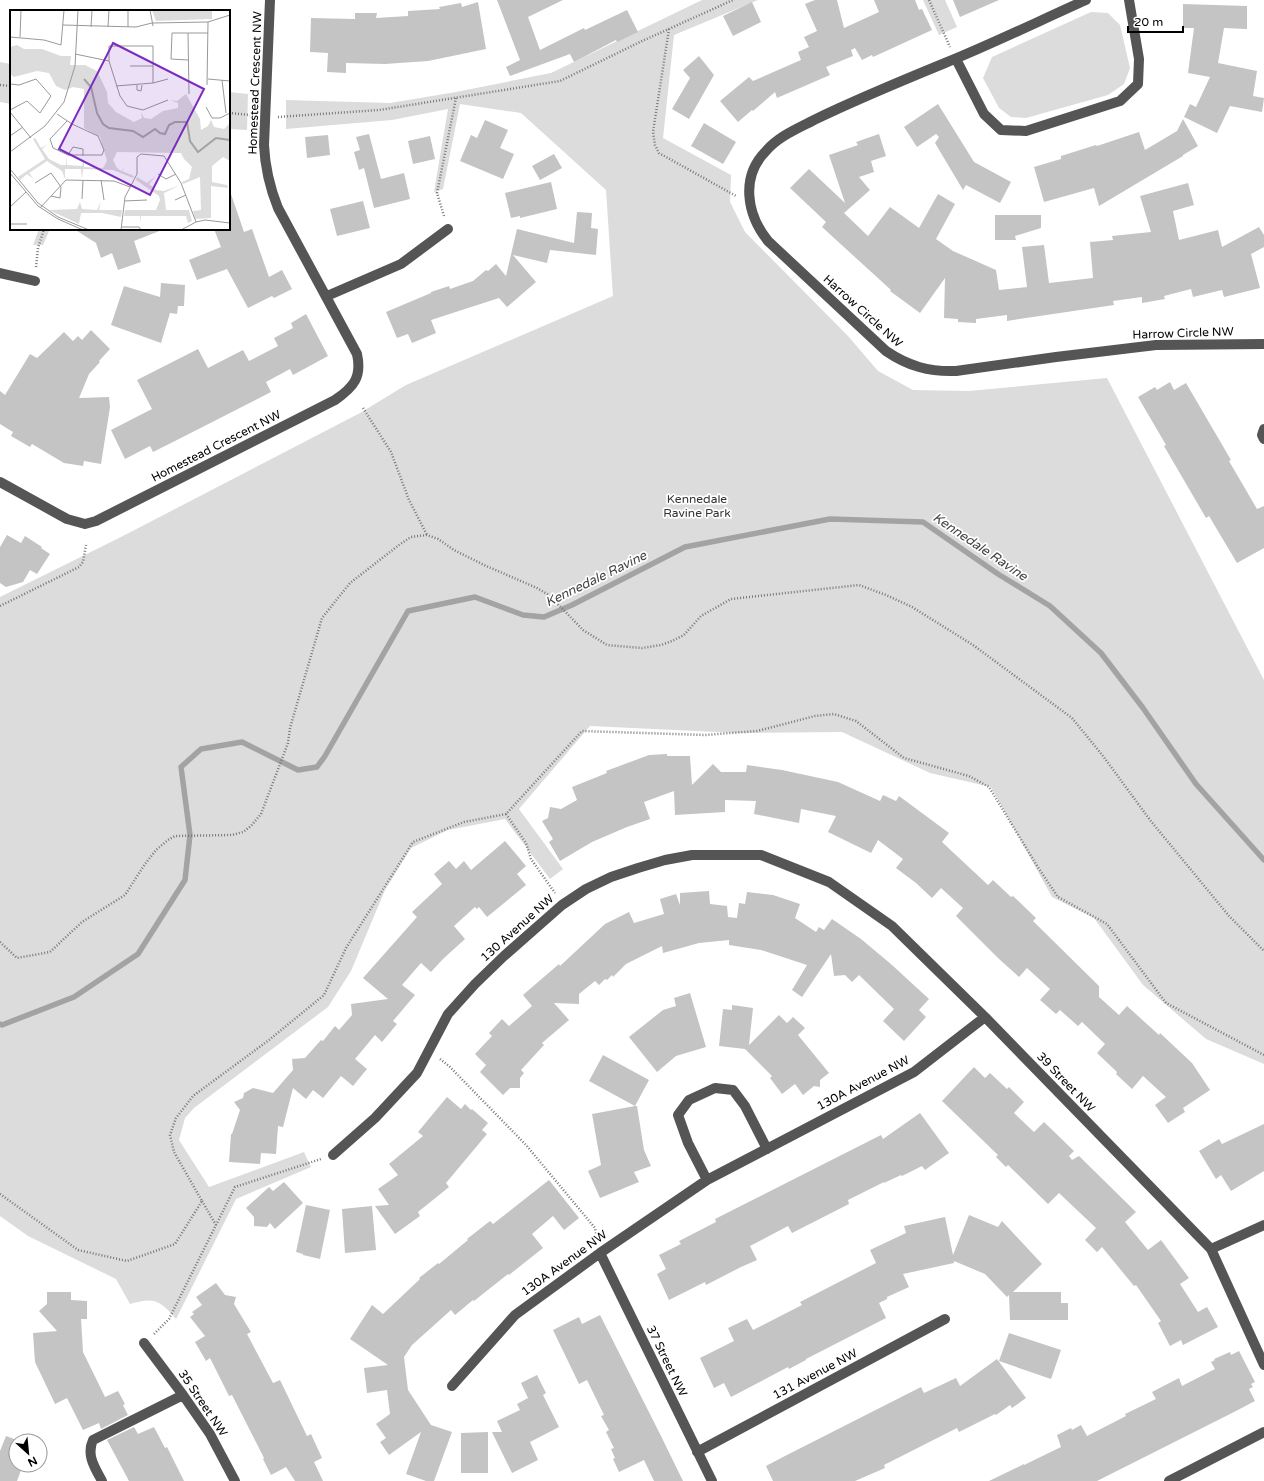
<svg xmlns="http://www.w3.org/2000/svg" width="1264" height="1481" font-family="'Varela Round',sans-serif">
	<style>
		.green { fill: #dcdcdc }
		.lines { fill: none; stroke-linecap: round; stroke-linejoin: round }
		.stream { stroke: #a3a3a3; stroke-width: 5.5 }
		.building { fill: #c4c4c4 }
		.path { stroke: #777; stroke-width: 2.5; stroke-dasharray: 1 2; stroke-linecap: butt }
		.minor { stroke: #555; stroke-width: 10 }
		.labels { text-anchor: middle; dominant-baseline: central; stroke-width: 3.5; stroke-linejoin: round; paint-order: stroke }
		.street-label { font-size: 12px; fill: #000; stroke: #fff }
		.park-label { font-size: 12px; fill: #333; stroke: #fff }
		.water-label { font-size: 13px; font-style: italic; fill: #444; stroke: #fff }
		.inset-river { fill: none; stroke: #a3a3a3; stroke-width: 2 }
		.inset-road { fill: none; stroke: #999; stroke-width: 1 }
		.view { fill: #7b2cbf; fill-opacity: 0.15; stroke: #7b2cbf; stroke-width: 2 }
		.inset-edge { fill: none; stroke: #000; stroke-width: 2 }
	</style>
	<rect width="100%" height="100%" fill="#fff"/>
	<path class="green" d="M702,0H758L674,35L663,138L731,175L730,202L745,232L848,336L878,371L913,390L969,391L1107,378L1264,680V1064L1206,1039L1143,985L1094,918L1052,897L991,787L930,773L842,732L738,733L590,726L519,809L563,869L550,879L505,819L448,830L411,848L385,890L351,971L328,1007L194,1108L185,1118L179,1140L209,1187L304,1152L311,1167L236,1199L176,1319C160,1300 154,1297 130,1304L116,1279L28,1236L0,1216V597L121,537L360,413L406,385L613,296L606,190L521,113L460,104L443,189L434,192L448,109L392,120L286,129V100L390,103L456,92L551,73Z
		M923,0H945L957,27L939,35Z
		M1091,12L1108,13L1120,25L1130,68L1124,84L1108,95L1026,118L1011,117L999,108L983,78L992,57Z
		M0,62L11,64V104L0,102Z
		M229,92L248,94L247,130L229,129Z
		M39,229H50L43,245H33Z"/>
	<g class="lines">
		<path class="stream" d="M0,1024L2,1025L74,997L138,954L185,880L190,835L181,767L201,749L242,742L298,770L317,767L325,756L408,611L475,597L523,615L544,617L572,605L685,547L830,519L923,522L998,574L1050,606L1101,653L1143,708L1196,784L1264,860"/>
	</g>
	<path class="building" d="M497,0H563L528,17L540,50L584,28L585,30L627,10L638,32L617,42L616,40L574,62L570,54L510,76L506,67L520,60Z
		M815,0H837L844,28L879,12L874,0H915L919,10L922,9L932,30L873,57L872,55L862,60L855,48L851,50L853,56L826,67L830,75L777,98L775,92L753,111L752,110L738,122L720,101L749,77L753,81L801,60L798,52L809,47L804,37L817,31L805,4Z
		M953,0H999L960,17Z
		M478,2L486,49L428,61L385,64L346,63V73L327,72L328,53L310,52L311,18L355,19V13H377L376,18L408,16V11L440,9L439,7L461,3L462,7Z
		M752,2L761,22L733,36L723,16Z
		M1183,4L1247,6V29L1224,28L1218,63L1257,71L1253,96L1264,98L1262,112L1230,106L1217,133L1184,117L1190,104L1196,107L1210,77L1188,73L1194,28H1183Z
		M699,56L714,75L689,119L672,109L690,78L683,70Z
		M938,104L974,162L1011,182L1000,203L966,185L963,190L935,143L939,137L936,134L917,147L904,127Z
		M1183,119L1198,146L1183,155V156L1099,206L1094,188L1044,202L1034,167L1061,159V156L1096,145L1097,146L1139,132L1145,150L1177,131Z
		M485,120L508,130L500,148L514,154L503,179L460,161L471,135L477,138Z
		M704,123L736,142L723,164L691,146Z
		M369,134L381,179L404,173L410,199L374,208L364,168L359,170L354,152L360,150L356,137Z
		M879,134L886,156L871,161L874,172L859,177L870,190L844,213L868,236L890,207L919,228L938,194L955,204L936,239L953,251L996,270L999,290L1027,287L1022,247L1044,245L1049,283L1093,278L1090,242L1113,240L1112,236L1151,232L1140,196L1188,183L1194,205L1173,211L1179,240L1218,230L1222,247L1259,227L1264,235V247L1251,254L1260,288L1224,297L1222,290L1193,297L1191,289L1164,296L1165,299L1142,303V297L1113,301L1114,305L1026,318L1007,321V315L976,319V323L958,322V319L944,318L945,278L920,313L890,291L891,290L822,227L826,222L790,188L809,169L845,203L829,155L858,145L856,142Z
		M328,135L330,155L307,158L305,137Z
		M430,136L435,159L413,164L408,141Z
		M554,154L562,168L540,180L532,166Z
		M551,182L557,209L520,218V216L511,218L505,193Z
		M229,194H231L244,232L252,229L269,277L282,270L292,289L274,298L272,296L248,308L227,269L197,280L189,260L221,247L214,229H229Z
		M363,201L370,228L337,236L330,209Z
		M577,212L592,213L591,228L598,229L596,255L550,250L547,263L513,255L536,282L507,307L499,298L431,320L436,333L412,343L408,334L397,338L386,312L431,293V292L449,286L450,289L473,281L486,270L488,271L496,264L506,276L517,229L574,243Z
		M995,215H1041V228L1015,236L1016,240H995Z
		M74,229H162V230L134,241L141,262L118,270L112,253L101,258L96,243Z
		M161,283L185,285L184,306H178L177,314L170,313L161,343L111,325L124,286L160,297Z
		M306,314L328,356L293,375L290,369L266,382L271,392L175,441L153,452L150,446L125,459L111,430L152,409L137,380L198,349L208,368L243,350L249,361L278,346L274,338L293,328L291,323Z
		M91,330L110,349L99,361L100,362L89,374L79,398L109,397L110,407L101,464L84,461L83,466L64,463L32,444L30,447L11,436L13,432L0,424V391L5,395L30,354L37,358L64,332L73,341L78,336L82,340Z
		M1170,382L1174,390L1186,383L1231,460L1229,461L1257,509L1264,506V548L1237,563L1209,516L1206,518L1164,446L1166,445L1138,397L1155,387L1157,390Z
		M7,535L21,543L25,536L42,547L41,548L50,554L37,574L30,570L23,582L6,587L0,583V547Z
		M667,754V756H690L692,785L713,764L721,772H746L747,765L782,770L838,782L880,801L883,795L896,801L899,796L949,833L942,842L988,885L993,880L1011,897L1013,896L1036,918L1033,921L1099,986V997L1119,1015L1127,1006L1159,1035L1160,1033L1192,1063L1210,1090L1183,1108L1185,1112L1168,1123L1155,1105L1166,1097L1143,1076L1132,1089L1116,1074L1117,1072L1097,1053L1105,1044L1082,1022L1078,1026L1060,1010L1056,1014L1040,1000L1050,989L1027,968L1019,977L998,958L956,916L963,908L941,888L932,898L916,883L896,868L903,859L878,840L871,853L828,832L836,816L801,809L799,823L754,814L756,801L725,800V812L675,815L674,791L644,802L650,819L627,827L592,842L560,861L549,842L553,839L542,821L548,818L550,807L561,809L577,800L572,787L607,773L606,771L649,755Z
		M505,841L526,866L517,874L526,885L487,917L479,907L477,909L475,907L454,926L465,939L443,959L431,972L421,963L402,985L415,995L393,1021L397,1024L382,1042L375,1035L355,1059L367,1069L353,1086L341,1076L323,1098L313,1090L306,1099L293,1088L283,1127L278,1126L276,1154L261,1153L260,1164L229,1162L231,1134H232L240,1110L234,1102L243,1098L244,1093L253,1088L273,1093L293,1070L292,1059L305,1058L321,1040L323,1041L335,1026L339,1030L352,1015L351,1004L388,999L363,978L417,917L412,912L442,884L434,874L449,861L456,869L464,861L471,870Z
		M709,891L710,904L727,906L728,917L737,918L739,903L745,904L747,892L773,895L800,904L795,918L816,932L819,927L824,930L832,919L861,939L892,965L929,999L919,1010L926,1017L904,1041L883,1021L894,1009L859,975L852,982L845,975L834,976L831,954L802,997L792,990L807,965L761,950L729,945V940L699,943L663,953L662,946L626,964L613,977L612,975L607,980L605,979L599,985L595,981L579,994V1004L554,1003L569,1020L542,1043L544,1045L521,1070L524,1073L520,1078V1088H510L503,1095L480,1072L486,1065L475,1054L492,1036L489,1033L502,1019L509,1026L532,1006L523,995L559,964L560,966L605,924L629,912L634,923L664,914L660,899L676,894L680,905V893Z
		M690,993L706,1047L676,1056L657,1072L629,1037L663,1010L676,1006L674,998Z
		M732,1005L753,1008L749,1045L779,1015L787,1023L793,1017L805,1028L798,1035L829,1073L820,1080V1087L814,1086L803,1095L795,1084L782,1094L770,1078L772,1076L745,1049L719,1046L723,1009L732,1010Z
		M603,1055L649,1080L635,1106H637L644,1150L651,1166L634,1172L639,1182L600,1198L588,1171L601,1165L592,1114L635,1106L589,1081Z
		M974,1067L985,1078L990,1073L1007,1089L1009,1087L1024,1102L1014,1113L1034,1132L1044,1122L1074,1151L1069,1156L1072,1160L1079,1156L1136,1212L1125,1222L1148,1250L1161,1240L1189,1278L1180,1284L1198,1312L1207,1307L1218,1327L1183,1345L1181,1340L1170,1346L1158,1323L1161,1321L1136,1285L1134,1286L1102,1247L1097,1252L1085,1240L1096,1228L1059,1193L1048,1204L1008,1165L1006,1167L996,1157L998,1155L942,1101Z
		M447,1097L461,1109L465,1104L471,1110L472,1109L488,1123L482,1130L487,1134L446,1183L449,1187L418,1212L420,1216L395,1234L375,1206L389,1205L378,1189L398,1175L389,1164L423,1136L418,1132Z
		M920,1113L949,1153L925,1170L922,1166L902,1176L901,1175L884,1183V1182L848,1200L849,1204L792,1233L788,1226L750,1246L757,1260L741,1267L706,1285L705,1282L669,1300L657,1274L666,1269L659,1255L681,1244L679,1241L716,1222L715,1219L881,1135L883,1139Z
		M1264,1124V1171L1231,1191L1221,1175L1216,1179L1199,1151L1219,1139L1222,1144Z
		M549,1180L579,1218L564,1230L553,1216L532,1234L543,1248L509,1275L508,1274L474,1301L473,1300L455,1315L451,1310L412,1345L404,1357L408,1390L431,1425L452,1432L434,1481H426L406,1474L421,1432L389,1455L380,1442L386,1438L376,1424L390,1414L387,1390L367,1393L364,1368L388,1365L350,1339L372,1305L383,1314L420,1279L419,1278L438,1263L439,1264L468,1240L467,1239L490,1221L493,1224Z
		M284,1182L303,1203L275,1229L270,1223L267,1227L254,1226V1217L246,1208L269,1187L273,1191Z
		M306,1205L330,1210L320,1259L303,1255V1254L296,1252Z
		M372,1206L376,1250L345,1253L342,1209Z
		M969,1215L998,1227L1002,1221L1042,1264L1013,1292H1061V1303H1068V1320H1010L1009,1295L1007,1297L985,1274L954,1261V1263L903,1274L909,1287L887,1297V1299L879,1303L886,1318L806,1359V1360L789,1369L788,1367L731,1397L724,1383L714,1388L700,1358L734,1341L728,1328L747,1319L753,1330L802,1305L800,1302L876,1263L870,1250L906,1233L904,1226L945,1217L953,1255Z
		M216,1283L225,1295L236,1297L234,1304L251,1332L247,1334L273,1383L280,1380L307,1436L311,1434L322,1458L314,1462L323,1481H295L286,1467L271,1475L263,1459L264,1458L232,1395L229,1396L210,1358L206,1361L195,1342L205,1336L190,1317L194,1314L192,1312L202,1305L196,1297Z
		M47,1292H71V1300L87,1301V1319H81L83,1352L105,1397L118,1391L125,1404L123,1405L128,1415L101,1429L99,1423L83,1430L67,1398L55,1404L35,1362L33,1333L57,1331L39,1311L47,1304Z
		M600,1315L660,1434L683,1481H654L644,1460L619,1472L613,1459L615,1458L611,1449L614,1448L606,1432L609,1430L601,1416L604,1415L587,1380L579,1384L553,1330L579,1317L582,1324Z
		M1009,1333L1061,1350L1051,1379L999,1361Z
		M1239,1351L1255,1382L1251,1384L1253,1387L1249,1389L1255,1401L1234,1412L1097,1481H989L1024,1464V1465L1061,1447L1057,1435L1071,1428L1072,1430L1081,1425L1087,1436L1126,1416L1125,1414L1156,1399L1152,1392L1179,1378L1182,1386L1215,1369L1211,1362L1215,1360L1214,1359L1230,1352L1231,1355Z
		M997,1359L1026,1398L1012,1408L1010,1405L996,1415L995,1414L959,1432L957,1428L884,1465L885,1468L855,1481H773L766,1466L783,1457L921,1387L924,1393L956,1378L960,1386Z
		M537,1375L546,1393L543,1395L559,1427L530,1442L538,1460L512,1473L492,1432H502L497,1421L520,1410L517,1404L528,1398L521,1383Z
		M134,1427L138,1434L154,1427L165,1448L167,1447L184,1481H129L107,1440Z
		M488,1432V1473H461V1433Z
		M6,1436L20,1441H16V1465H23L17,1481H0V1451Z"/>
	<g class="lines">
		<path class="path" d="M929,0L950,47
			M669,29L653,132L655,145L659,153L736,196
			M0,85L11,86
			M229,113L251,115
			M278,117L379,110L560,81L640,42L733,0
			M444,216L437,193L456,98
			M36,267L38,248L44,229
			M363,408L391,452L409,500L427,535
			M0,606L79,567L83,562L86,545
			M506,814L526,843L531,859L555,893
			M0,942L17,958L50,952L82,922L125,895L145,864L156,850L168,840L175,836L232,835L243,832L251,826L261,814L288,743L290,728L322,618L350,583L399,545L411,537L427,535L438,539L454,550L484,565L537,588L549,595L583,630L607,645L642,648L661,645L672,641L684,635L701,616L731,599L859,585L886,595L912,607L973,645L1072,718L1103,756L1150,820L1229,916L1264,951
			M440,1059L449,1066L526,1145L595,1228L597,1238
			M0,1194L78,1250L127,1261L175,1244L202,1201L174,1152L170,1135L176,1118L193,1096L269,1040L324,995L346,948L413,842L464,822L506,814L582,731L705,735L757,731L815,716L834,714L856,721L904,758L969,776L989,787L1039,869L1058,897L1107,924L1166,1003L1264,1055
			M202,1201L216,1225
			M154,1334L169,1319L235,1187L321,1159"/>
		<path class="minor" d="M1086,0C1039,21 992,44 945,63C901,81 857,99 814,120C797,129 779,136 766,151C740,177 747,215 768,241L886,351C908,366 929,372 956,371L1056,357L1156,345L1264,344
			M956,59L984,114L1001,130L1026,131L1120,101L1138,84L1139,59L1129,0
			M0,273L35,281
			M327,296L401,264L448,229
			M1264,429L1262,435L1264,439
			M0,482L67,519L85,524L96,521L335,400C354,387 362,377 357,354L278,208C270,188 265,167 264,145L270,0
			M333,1155L375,1118L417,1073L448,1014L475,984L504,956L562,905L586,889L611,877L638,868L665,860L692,855H761L829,882L892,926L985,1017L1211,1249L1264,1365
			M707,1180L688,1143L678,1115L689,1100L715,1088L733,1090L745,1106L767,1149
			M1211,1249L1264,1225
			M600,1253L712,1481
			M144,1343L183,1395L210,1434L235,1481
			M452,1386L515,1315L600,1253L707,1180L914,1072L985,1017
			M697,1452L945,1319
			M102,1481C95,1468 86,1455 93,1440L183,1395
			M1169,1481L1264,1432"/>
	</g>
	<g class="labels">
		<g class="street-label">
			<text transform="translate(255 83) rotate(-88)">Homestead Crescent NW</text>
			<text transform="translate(863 311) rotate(42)">Harrow Circle NW</text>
			<text transform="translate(1183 333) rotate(-2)">Harrow Circle NW</text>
			<text transform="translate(216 446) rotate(-27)">Homestead Crescent NW</text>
			<text transform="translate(517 928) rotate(-42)">130 Avenue NW</text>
			<text transform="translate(1066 1082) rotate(46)">39 Street NW</text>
			<text transform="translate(863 1083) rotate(-28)">130A Avenue NW</text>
			<text transform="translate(564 1263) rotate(-36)">130A Avenue NW</text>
			<text transform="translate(667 1361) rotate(64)">37 Street NW</text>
			<text transform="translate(815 1374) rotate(-28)">131 Avenue NW</text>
			<text transform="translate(203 1403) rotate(56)">35 Street NW</text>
		</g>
		<g class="park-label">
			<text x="697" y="499">Kennedale<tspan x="697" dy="14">Ravine Park</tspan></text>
		</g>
		<g class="water-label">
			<text transform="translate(980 547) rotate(34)">Kennedale Ravine</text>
			<text transform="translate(596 579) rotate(-26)">Kennedale Ravine</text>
		</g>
	</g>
	<g transform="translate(10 10)">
		<rect width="220" height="220" fill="#fff"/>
		<path d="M142,0H202V9L146,11ZM7,35L14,39H32L51,46H61L60,55H75L87,61L97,82L98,93L106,102L124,112L132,108L131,102L134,108L141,109L153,101L168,98V93L160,90L167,91L176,84L190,109L191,120L198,116L201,110L204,117L214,119L220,113V151L213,147L202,156V172L217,175L218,178L201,176V208L185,209L183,201L191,200L190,167L173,174L172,172L179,169L182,157L174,149L171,143L107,142L103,150L107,158L111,161L116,156L112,161L124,166L123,168L103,160L73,159L72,169L71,159H55V169L52,161L37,151L19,163L24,169L17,164L10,170L8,167L35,149L23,129L25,128L31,138L38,134L32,139L39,149L51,155H56V147L57,155L72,156L74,149V157L93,158L97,151L90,127L74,118V79L63,77L55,80L46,76L39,63L27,61L4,67L0,64V37ZM146,166L139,174L146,180L154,181L170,175L154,183L156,200H179L182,211L178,213L176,206H131L130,213V206H114L115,200H146L150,190L149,186L126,170L127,167L137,173ZM70,192L72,199L87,200L91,192L89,200H112L111,207L92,203H71L69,214L39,200L67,199Z" fill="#dcdcdc"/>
		<path class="inset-river" d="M74,69L81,77L87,103L93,114L99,118L123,121L133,127L145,119L150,123L155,124L159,115L165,112H177L180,131L188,142L206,128L220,130"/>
		<path class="inset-road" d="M118,0V17M140,0L143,16M53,15L126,17L142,13L198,12L220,5M81,17L82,0M98,17L99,0M178,23L179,84M0,27L34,30L51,35L54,0M10,27L11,0M65,44L99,51M178,50L161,49L162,23H198M120,56H143M198,69L220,71M212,70L216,103M143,73V36H99V51L110,86L117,96L133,100L158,90M0,74L9,75L26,69L41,86L30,103L17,91L0,100M127,75V80L131,81L132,75M197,75L198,12M106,76L143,73L158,69M196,97L202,108H210L220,103M0,102L21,128M47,104L62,114L88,126L94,140L92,145H58L43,138L40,129L57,111M0,126L13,117M0,142L35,116L54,92L65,56L68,0M58,145L63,137L73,139V146M0,159L28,193L48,207L79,220M0,163L28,196L48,209L73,220M148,164L156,169L166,164M91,170L94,190M25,173L41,163L51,177L50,188L41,186M72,189L73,170M165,190L176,185M114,191L137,190M0,197L16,182M30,198L56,170L104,171L120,177M0,214H17M112,217H129L131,220M111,220L115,187L127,164V147L131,144L154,146L171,173L186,212M171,220L186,212L195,210L220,213"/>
		<path class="view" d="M103,33L194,79L140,185L49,139Z"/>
		<rect width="220" height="220" class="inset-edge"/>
	</g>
	<g transform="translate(28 1453) rotate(153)"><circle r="19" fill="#ffffff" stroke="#999999"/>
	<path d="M0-3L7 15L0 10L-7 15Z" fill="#000000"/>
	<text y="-6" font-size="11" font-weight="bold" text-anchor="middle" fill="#000000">N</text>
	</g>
	<path d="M1128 26v6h55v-6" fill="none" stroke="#000000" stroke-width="2"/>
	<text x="1134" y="26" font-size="12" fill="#000000" stroke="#ffffff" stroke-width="3" paint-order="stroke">20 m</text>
</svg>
